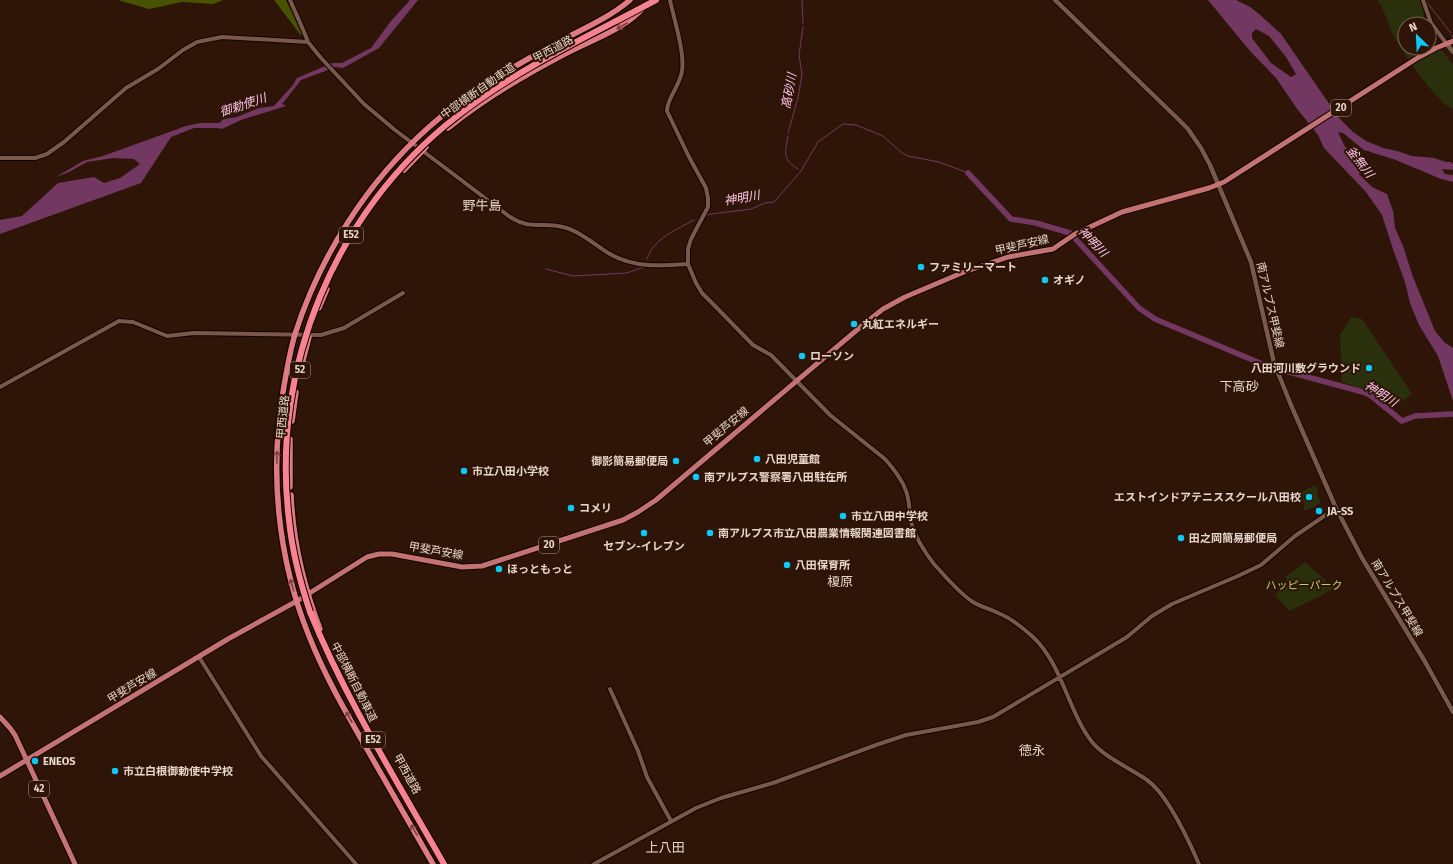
<svg xmlns="http://www.w3.org/2000/svg" width="1453" height="864" font-family="'Fira Sans','Noto Sans JP',sans-serif">
	<style>
		.green { fill: #2a300b }
		.forest { fill: #485300 }
		.water { fill: #733862; fill-rule: evenodd }
		.lines { fill: none; stroke-linecap: round; stroke-linejoin: round }
		.stream { stroke: #733862; stroke-width: 1 }
		.river { stroke: #733862; stroke-width: 5.5 }
		.tertiary-casing { stroke: #150200; stroke-width: 6 }
		.secondary-casing { stroke: #150200; stroke-width: 6 }
		.primary-casing { stroke: #150200; stroke-width: 7 }
		.trunk-casing { stroke: #150200; stroke-width: 8 }
		.motorway-casing { stroke: #150200; stroke-width: 8 }
		.tertiary { stroke: #795a4a; stroke-width: 4 }
		.secondary { stroke: #795a4a; stroke-width: 4.5 }
		.primary { stroke: #c47373; stroke-width: 5 }
		.trunk { stroke: #dd7b81; stroke-width: 5.5 }
		.motorway { stroke: #f6838f; stroke-width: 6 }
		.motorway-bridge-casing { stroke: #150200; stroke-width: 8; stroke-linecap: butt }
		.motorway-bridge { stroke: #f6838f; stroke-width: 6 }
		.oneway { stroke: #7d433e }
		.poi-dot { fill: #0bcafa; stroke: #2f1507; stroke-width: 1.5 }
		.labels { text-anchor: middle; dominant-baseline: central; stroke-width: 4; stroke-linejoin: round; paint-order: stroke }
		.shield { fill: #2f1507; stroke: #b09b90; stroke-width: 1 }
		.shield-label { font-size: 10px; font-weight: bold; fill: #e7d5cb }
		.street-label { font-size: 11px; fill: #e7d5cb; stroke: #2f1507 }
		.poi-label { font-size: 11px; font-weight: bold; fill: #e7d5cb; stroke: #2f1507; text-anchor: start }
		.park-label { font-size: 11px; fill: #bcd06a; stroke: #2f1507 }
		.water-label { font-size: 12px; font-style: italic; fill: #fec7eb; stroke: #2f1507 }
		.quarter-label { font-size: 13px; fill: #e7d5cb; stroke: #2f1507 }
	</style>
	<rect width="100%" height="100%" fill="#2f1507"/>
	<path class="green" d="M1377,0H1421L1422,1L1425,24H1405V48H1429V33L1453,65V109C1438,104 1402,52 1394,36C1388,25 1385,11 1377,0Z
		M1351,317L1362,319L1412,394L1393,407C1378,394 1360,388 1342,382L1340,335Z
		M1315,485L1318,490L1317,494L1321,503L1305,511L1303,508L1305,505L1298,494Z
		M1305,562L1334,588L1317,598L1289,611L1275,595L1285,584L1287,579L1285,577Z"/>
	<path class="forest" d="M118,0H223L213,4L182,2L149,9Z
		M274,0H286L303,36L300,34Z"/>
	<path class="water" d="M410,0H418L379,48L343,68L336,67L301,80L282,104L286,106L241,120L222,129L218,128H194L171,137L141,183L0,234V220L22,216L58,183L94,177L104,183L120,178L140,164L134,159L113,158L87,162L69,172L56,177L83,161L103,156L186,126L200,123H219L224,119L237,117L259,108L274,106L293,85L297,78L332,63H342L371,48L391,21Z
		M1208,0H1236L1250,7L1259,14L1281,34L1339,118L1353,132L1366,141L1383,148L1397,151L1412,156L1434,158L1446,162H1450L1453,164V170L1442,169L1445,174L1453,175V182L1441,179L1396,160L1364,150L1343,133L1338,132L1344,145L1360,166L1361,169L1359,174L1372,187L1387,194L1393,211L1395,228L1403,246L1413,277L1435,331L1444,342L1453,348V401L1438,356L1419,325L1410,303L1405,282L1394,252L1382,215L1366,192L1324,148L1318,135L1298,110L1276,78L1250,51ZM1256,29L1269,36L1286,57L1296,74L1291,77L1271,63L1252,38V33Z"/>
	<g class="lines">
		<path class="stream" d="M802,0L803,23
			M1425,0L1451,33
			M1452,35L1453,38
			M788,133L798,98L802,74L799,55L803,27
			M788,136C785,154 782,159 798,169
			M719,213L751,209L765,203L774,202L801,171L818,142L843,124L856,125L883,136L902,153L908,156L939,162L968,173
			M706,215L718,213
			M647,259C654,238 676,230 694,220
			M546,269L573,276L627,273L644,267"/>
		<path class="river" d="M968,173L1011,219L1036,223L1070,233L1139,308L1155,319L1267,366L1363,392L1370,395L1402,421L1415,416L1453,414"/>
		<g class="tertiary-casing">
			<path id="tertiary" d="M290,0L305,34L308,42L321,58L364,104L395,130L510,217C533,231 541,221 563,227C580,231 595,245 610,254C634,268 662,266 688,264
				M670,0C674,19 685,53 682,71C680,86 667,98 667,111L689,157L706,188L708,198V207L691,239L688,249V264L696,283L702,293L717,308L753,345L771,355L830,415L885,459C893,468 902,479 906,491C910,501 909,512 911,521C913,534 926,554 934,564C946,577 958,592 973,602C981,607 990,609 998,613C1011,618 1022,627 1033,637C1062,664 1068,711 1092,742C1103,756 1131,769 1147,780C1167,794 1189,841 1199,864
				M1423,0L1431,23L1446,43
				M0,158H35L47,154L64,142L126,88L158,69L183,50L197,42L222,37L308,42
				M0,387L119,321L133,322L167,336L194,333L321,335L344,328L403,293
				M199,657L261,756L356,864
				M610,689L638,751L647,777L671,821
				M594,864L696,808L721,798L773,783L876,745L906,735L978,722L993,717L1127,637L1152,616L1172,604L1238,576L1261,565L1295,536L1336,508"/>
		</g>
		<g class="secondary-casing">
			<path id="secondary" d="M1055,0L1175,116L1188,129L1201,148L1210,165L1251,262L1274,363L1291,405L1336,508L1362,558L1424,660L1453,712
				M1446,43L1453,52"/>
		</g>
		<g class="primary-casing">
			<path id="primary" d="M0,717L10,728L15,735L75,864
				M0,776L228,639L297,601L367,557L379,554H392L462,567L482,566L623,520L638,512L656,500L864,324L883,309L905,297L964,272L1008,257L1053,249L1075,234L1122,212L1209,188L1224,182L1419,57L1436,48L1453,41"/>
		</g>
		<g class="trunk-casing">
			<path id="trunk" d="M448,128C483,100 521,77 561,56C588,41 625,30 645,6
				M404,170L426,147
				M319,308L327,289
				M301,368L309,337
				M292,421L296,392
				M290,487V439
				M291,495C293,541 304,587 320,629
				M433,864C410,824 387,784 364,744C344,709 324,674 309,636C277,557 269,469 284,386C287,369 290,351 295,334C320,256 367,182 429,127C466,94 509,69 553,45C578,31 608,19 630,0"/>
		</g>
		<g class="motorway-casing">
			<path id="motorway" d="M310,612C346,700 397,781 444,864"/>
		</g>
		<use href="#tertiary" class="tertiary"/>
		<use href="#secondary" class="secondary"/>
		<use href="#primary" class="primary"/>
		<use href="#trunk" class="trunk"/>
		<use href="#motorway" class="motorway"/>
		<g class="motorway-bridge-casing">
			<path id="motorway-bridge" d="M310,612C300,582 292,551 289,520C270,368 335,211 456,117C515,70 589,36 656,0"/>
		</g>
		<use href="#motorway-bridge" class="motorway-bridge"/>
	</g>
	<defs><path id="oneway-shaft" d="M-6 0H5M1.5-3L5.5 0L1.5 3" fill="none" stroke-width="1.6" stroke-linecap="round" stroke-linejoin="round"/></defs>
	<g class="oneway">
		<use href="#oneway-shaft" transform="translate(622 26) rotate(150)"/>
		<use href="#oneway-shaft" transform="translate(277 457) rotate(-89)"/>
		<use href="#oneway-shaft" transform="translate(292 585) rotate(-106)"/>
		<use href="#oneway-shaft" transform="translate(349 717) rotate(-119)"/>
		<use href="#oneway-shaft" transform="translate(414 830) rotate(-120)"/>
	</g>
	<g class="poi-dot">
		<circle cx="921" cy="267" r="4"/>
		<circle cx="1045" cy="280" r="4"/>
		<circle cx="854" cy="324" r="4"/>
		<circle cx="802" cy="356" r="4"/>
		<circle cx="1369" cy="368" r="4"/>
		<circle cx="757" cy="459" r="4"/>
		<circle cx="676" cy="461" r="4"/>
		<circle cx="464" cy="471" r="4"/>
		<circle cx="696" cy="477" r="4"/>
		<circle cx="1309" cy="497" r="4"/>
		<circle cx="571" cy="508" r="4"/>
		<circle cx="1319" cy="511" r="4"/>
		<circle cx="843" cy="516" r="4"/>
		<circle cx="644" cy="533" r="4"/>
		<circle cx="710" cy="533" r="4"/>
		<circle cx="1181" cy="538" r="4"/>
		<circle cx="787" cy="565" r="4"/>
		<circle cx="499" cy="569" r="4"/>
		<circle cx="35" cy="761" r="4"/>
		<circle cx="115" cy="771" r="4"/>
	</g>
	<g class="labels">
		<g class="shield">
			<rect x="1331" y="100" width="20" height="16" rx="3"/>
			<rect x="339" y="227" width="24" height="16" rx="3"/>
			<rect x="290" y="362" width="20" height="16" rx="3"/>
			<rect x="539" y="537" width="20" height="16" rx="3"/>
			<rect x="361" y="732" width="24" height="16" rx="3"/>
			<rect x="29" y="781" width="20" height="16" rx="3"/>
		</g>
		<g class="shield-label">
			<text x="1341" y="108">20</text>
			<text x="351" y="235">E52</text>
			<text x="300" y="370">52</text>
			<text x="549" y="545">20</text>
			<text x="373" y="740">E52</text>
			<text x="39" y="789">42</text>
		</g>
		<g class="street-label">
			<text transform="translate(553 49) rotate(-28)">甲西道路</text>
			<text transform="translate(478 91) rotate(-35)">中部横断自動車道</text>
			<text transform="translate(1022 245) rotate(-13)">甲斐芦安線</text>
			<text transform="translate(1270 305) rotate(77)">南アルプス甲斐線</text>
			<text transform="translate(283 417) rotate(-84)">甲西道路</text>
			<text transform="translate(726 427) rotate(-40)">甲斐芦安線</text>
			<text transform="translate(436 551) rotate(10)">甲斐芦安線</text>
			<text transform="translate(1397 598) rotate(59)">南アルプス甲斐線</text>
			<text transform="translate(354 682) rotate(63)">中部横断自動車道</text>
			<text transform="translate(132 686) rotate(-31)">甲斐芦安線</text>
			<text transform="translate(407 774) rotate(61)">甲西道路</text>
		</g>
		<g class="poi-label">
			<text x="929" y="267">ファミリーマート</text>
			<text x="1053" y="280">オギノ</text>
			<text x="862" y="324">丸紅エネルギー</text>
			<text x="810" y="356">ローソン</text>
			<text x="1361" y="368" text-anchor="end">八田河川敷グラウンド</text>
			<text x="765" y="459">八田児童館</text>
			<text x="668" y="461" text-anchor="end">御影簡易郵便局</text>
			<text x="472" y="471">市立八田小学校</text>
			<text x="704" y="477">南アルプス警察署八田駐在所</text>
			<text x="1301" y="497" text-anchor="end">エストインドアテニススクール八田校</text>
			<text x="579" y="508">コメリ</text>
			<text x="1327" y="511">JA-SS</text>
			<text x="851" y="516">市立八田中学校</text>
			<text x="718" y="533">南アルプス市立八田農業情報関連図書館</text>
			<text x="1189" y="538">田之岡簡易郵便局</text>
			<text x="644" y="546" text-anchor="middle">セブン-イレブン</text>
			<text x="795" y="565">八田保育所</text>
			<text x="507" y="569">ほっともっと</text>
			<text x="43" y="761">ENEOS</text>
			<text x="123" y="771">市立白根御勅使中学校</text>
		</g>
		<g class="park-label">
			<text x="1304" y="585">ハッピーパーク</text>
		</g>
		<g class="water-label">
			<text transform="translate(789 91) rotate(-80)">高砂川</text>
			<text transform="translate(243 105) rotate(-19)">御勅使川</text>
			<text transform="translate(1360 162) rotate(52)">釜無川</text>
			<text transform="translate(742 198) rotate(-10)">神明川</text>
			<text transform="translate(1093 242) rotate(46)">神明川</text>
			<text transform="translate(1381 394) rotate(33)">神明川</text>
		</g>
		<g class="quarter-label">
			<text x="482" y="205">野牛島</text>
			<text x="1239" y="386">下高砂</text>
			<text x="840" y="581">榎原</text>
			<text x="1032" y="750">徳永</text>
			<text x="665" y="847">上八田</text>
		</g>
	</g>
	<g transform="translate(1417 36) rotate(336)"><circle r="19" fill="#2f1507" stroke="#796255"/>
	<path d="M0-3L7 15L0 10L-7 15Z" fill="#0bcafa"/>
	<text y="-6" font-size="11" font-weight="bold" text-anchor="middle" fill="#e7d5cb">N</text>
	</g>
</svg>
